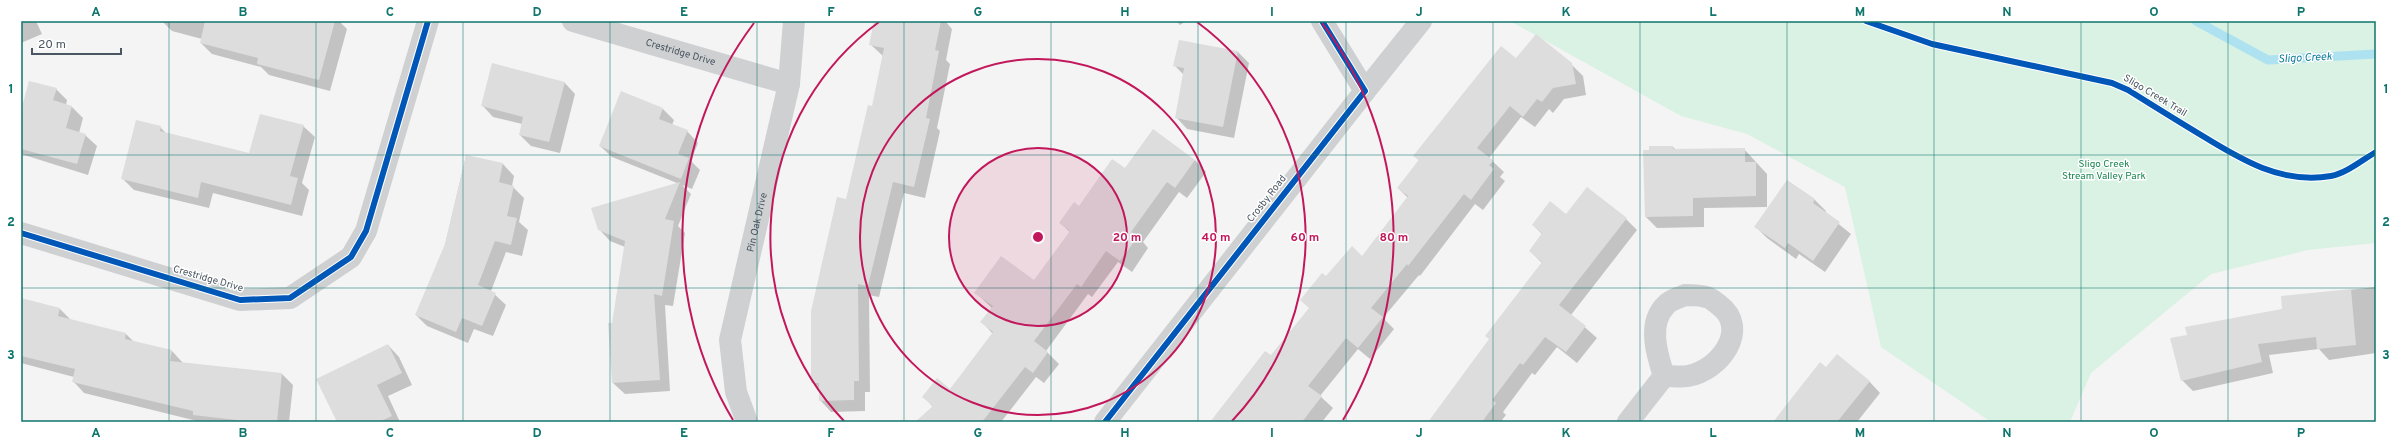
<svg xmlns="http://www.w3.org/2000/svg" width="2397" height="443" font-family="Overpass,sans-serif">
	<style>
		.green { fill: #d9f2e3 }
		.shadow { fill: #0003 }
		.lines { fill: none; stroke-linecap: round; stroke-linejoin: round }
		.stream { stroke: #aee2f0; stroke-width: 9 }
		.building { fill: #ddddde }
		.street { stroke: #ced0d2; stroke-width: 22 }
		.cycleway-casing { stroke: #fff; stroke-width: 8 }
		.cycleway { stroke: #0057b8; stroke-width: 6 }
		.grid { fill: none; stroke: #0f766e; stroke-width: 1; stroke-opacity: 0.55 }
		.ring { fill: none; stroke: #c2185b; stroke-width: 2 }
		.labels { text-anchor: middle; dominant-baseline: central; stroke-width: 3; stroke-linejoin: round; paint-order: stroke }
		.street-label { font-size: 10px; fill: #4a5661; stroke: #fff }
		.park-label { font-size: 10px; fill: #17864f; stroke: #fff }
		.water-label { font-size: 11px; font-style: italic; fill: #0c7c9b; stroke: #fff }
		.centre { fill: #c2185b; stroke: #fff; stroke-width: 2 }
		.ring-label { font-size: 12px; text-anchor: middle; font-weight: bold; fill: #c2185b; stroke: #fff; stroke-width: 3; stroke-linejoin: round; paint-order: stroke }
		.neatline { fill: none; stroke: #0f766e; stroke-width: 1.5 }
		.grid-label { font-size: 13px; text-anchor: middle; font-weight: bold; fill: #0f766e }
	</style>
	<rect width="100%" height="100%" fill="#f4f4f4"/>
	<path class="green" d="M1510,21H2376V243L2308,250L2211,274L2091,373L2070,422H1991L1881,347L1845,187L1747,134L1681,116Z"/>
	<path class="shadow" d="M21,21H36L42,34L21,43Z
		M162,21H339L347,29L330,91L269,75L261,67L212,54L201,43L202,39L172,31Z
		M875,21H945L952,29L946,60L950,64L937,128L940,131L925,198L904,193L879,297L869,295L870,392H865V411L831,412L820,400V390L812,382L847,200L873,107L883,56L870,44Z
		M1176,21H1186L1180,25Z
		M1238,52L1249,63L1234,138L1187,129L1176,117L1184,75L1174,65Z
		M1516,59L1571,64L1583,76L1586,95L1564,99L1553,113L1549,109L1535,127L1521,117L1489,158L1504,172L1500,177L1505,181L1483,210L1475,204L1420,276L1419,275L1383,318L1394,329L1370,359L1358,349L1320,396L1333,408L1322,422H1211L1272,357L1310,309L1327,278L1363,257L1408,198L1398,188L1419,160L1414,156Z
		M564,82L575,94L560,153L531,146L520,135L522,124L493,117L482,105Z
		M56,89L67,100L66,105L72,107L83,118L79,133L85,135L97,146L88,175L21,154V114Z
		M663,109L674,120L672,125L687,131L698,143L691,161L700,170L692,189L682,185L691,194L678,226L685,233L673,306L665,305L670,391L625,394L613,383L625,247L610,241L599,229L677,183L612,157L600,146Z
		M303,126L315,137L302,183L309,190L302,216L213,193L209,208L134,190L122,178L160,127L166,133L250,154Z
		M1673,147L1676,150L1744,149L1767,174V207L1704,208V227L1657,228L1646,217Z
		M466,156L503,164L514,176L512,186L524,198L519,222L528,230L522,256L506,252L491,291L506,305L493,336L474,329L468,343L427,326L416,315L445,245Z
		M1195,160L1206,172L1187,198L1179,192L1143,242L1148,248L1132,272L1118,262L1092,297L1088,294L1046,351L1059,364L1044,383L1036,377L1001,422H917L933,407L924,397L950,390L993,334L982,322L992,308L976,293L1035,282L1070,232L1060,223L1125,169Z
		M1788,181L1815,200L1826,211L1825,213L1851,234L1825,272L1799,254L1796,259L1767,238L1756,227Z
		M1566,215L1626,219L1637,230L1571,315L1597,338L1577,363L1557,347L1535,375L1532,373L1503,412L1506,415L1502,420L1505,422H1439L1490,340L1542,263L1530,251L1542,234L1533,225Z
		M2376,287V353L2329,360L2319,349L2269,355L2273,373L2193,391L2182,380L2188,336L2283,309L2282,297Z
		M21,299L60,309L71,320L126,334L134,342L172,351L183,363L282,374L293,385L289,422H201L84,393L73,381L74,377L21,363Z
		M388,345L399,357L412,385L388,396L400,422H338Z
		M1826,369L1869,381L1880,393L1857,422H1774Z"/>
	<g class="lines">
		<path class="stream" d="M2196,21L2268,60L2376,54"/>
	</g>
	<path class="building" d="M205,21H335L319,80L257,64L258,58L200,43Z
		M874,21H941L935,50L939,51L926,118L930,119L914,187L893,182L868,286L858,284L859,381H854V400L819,401V383H811V311L837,197L846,199L868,105L872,106L884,48L869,45Z
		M1536,34L1572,63L1576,84L1553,88L1542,102L1537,99L1523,117L1510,106L1477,148L1494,161L1489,165L1494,169L1471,200L1464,194L1408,266L1407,264L1371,308L1383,317L1358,348L1346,338L1308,386L1322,396L1302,422H1210L1265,351L1271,355L1309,308L1300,300L1322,273L1326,276L1352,246L1362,256L1408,196L1397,188L1419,160L1413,156L1501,46L1516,58Z
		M1179,40L1238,51L1223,127L1175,118L1184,68L1173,66Z
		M492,63L565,82L549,142L519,135L523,117L481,106Z
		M29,81L57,88L53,100L72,106L66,128L86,134L77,164L21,149V110Z
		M621,91L663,108L659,119L688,130L678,154L689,158L681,179L599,146Z
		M260,114L304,125L290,176L298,178L291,205L201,182L198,198L121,179L136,120L161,126L160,131L249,153Z
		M1153,129L1195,160L1175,188L1167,182L1131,232L1138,236L1120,261L1106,251L1081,287L1077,284L1034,341L1048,352L1033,373L1025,367L982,422H915L933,406L922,397L937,378L950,389L993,332L980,322L993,306L974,293L1001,256L1034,280L1070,231L1059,223L1074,202L1079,206L1112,159L1125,168Z
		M1649,146H1673V149L1745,148V162H1756V196L1693,198V216L1645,217L1643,150H1649Z
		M466,155L503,163L499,182L514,186L507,216L517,218L511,245L495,241L478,285L496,293L482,326L462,318L456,332L415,315L445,244Z
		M1787,180L1815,199L1813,203L1840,222L1813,261L1788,243L1785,248L1754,227Z
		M680,182L665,219L674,221L662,296L654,294L660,380L612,383L608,323H612L625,241L598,230L591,208Z
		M1587,187L1627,218L1559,305L1586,326L1566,352L1545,337L1523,365L1520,363L1492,400L1496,403L1482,422H1428L1489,339L1485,336L1542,262L1529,251L1542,233L1532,225L1550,201L1566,214Z
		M2351,289L2356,345L2317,349L2316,337L2258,344L2262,362L2181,381L2170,338L2187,335L2185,327L2282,309L2281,296Z
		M21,298L60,308L58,316L126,333L125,339L172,350L170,361L282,373L277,422H254L193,415V411L72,382L75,369L21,356Z
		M388,344L402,373L377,385L392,416L379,422H337L316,379Z
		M1837,354L1870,381L1837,422H1773L1820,362L1826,367Z"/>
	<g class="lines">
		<g class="street">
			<path id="s1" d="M573,21L789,84"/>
			<path d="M1365,91L1421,21"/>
			<path d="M21,233L240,300L290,298L351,257L366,231L428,21"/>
			<path d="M1685,295C1692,295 1700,295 1706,297C1711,298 1715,302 1719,305C1751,329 1719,371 1688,376C1681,377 1672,376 1664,376C1657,355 1647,323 1666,305C1670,300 1679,298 1685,295Z"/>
			<path id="s2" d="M747,422L736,392L730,340L789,84L794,21"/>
			<path d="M1105,422L1365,91L1322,21"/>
			<path d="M1628,422L1664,376"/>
		</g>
		<g class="cycleway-casing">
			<path id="cycleway" d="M1866,21L1932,44L2112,83L2128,90C2152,105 2176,120 2201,135C2240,159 2282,185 2331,176C2347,173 2362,160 2376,152
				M21,233L240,300L290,298L351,257L366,231L428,21
				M1105,422L1365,91L1322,21"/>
		</g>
		<use href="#cycleway" class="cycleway"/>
	</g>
	<path class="grid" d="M169,21V422M316,21V422M463,21V422M610,21V422M757,21V422M904,21V422M1051,21V422M1198,21V422M1346,21V422M1493,21V422M1640,21V422M1787,21V422M1934,21V422M2081,21V422M2228,21V422M21,155H2376M21,288H2376"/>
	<circle cx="1038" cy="237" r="89" fill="#c2185b" fill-opacity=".12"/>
	<g class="ring">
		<circle cx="1038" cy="237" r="89"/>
		<circle cx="1038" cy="237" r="178"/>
		<path d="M844 421A267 267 0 0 1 879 22M1197 22A267 267 0 0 1 1232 421"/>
		<path d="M733 420A356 356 0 0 1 754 23M1322 23A356 356 0 0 1 1343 420"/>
	</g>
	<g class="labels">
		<g class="street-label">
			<text stroke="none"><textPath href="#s1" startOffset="112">Crestridge Drive</textPath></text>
			<text transform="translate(2155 96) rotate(31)">Sligo Creek Trail</text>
			<text transform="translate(1267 199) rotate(-52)">Crosby Road</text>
			<text stroke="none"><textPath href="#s2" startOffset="205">Pin Oak Drive</textPath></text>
			<text transform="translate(208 279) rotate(16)">Crestridge Drive</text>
		</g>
		<g class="park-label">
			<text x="2104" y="164">Sligo Creek<tspan x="2104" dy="12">Stream Valley Park</tspan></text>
		</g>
		<g class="water-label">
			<text transform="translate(2305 58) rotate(-3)">Sligo Creek</text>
		</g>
	</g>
	<circle cx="1038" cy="237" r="6" class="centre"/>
	<g class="ring-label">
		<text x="1127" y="241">20 m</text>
		<text x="1216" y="241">40 m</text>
		<text x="1305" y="241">60 m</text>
		<text x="1394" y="241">80 m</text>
	</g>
	<rect width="2397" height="443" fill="none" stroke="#ffffff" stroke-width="44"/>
	<path d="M32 48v6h89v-6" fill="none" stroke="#4a5661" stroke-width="2"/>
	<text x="38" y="48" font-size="12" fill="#4a5661" stroke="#ffffff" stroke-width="3" paint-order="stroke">20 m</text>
	<rect x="22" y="22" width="2353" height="399" class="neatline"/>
	<g class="grid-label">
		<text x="96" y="16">A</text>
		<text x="243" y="16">B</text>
		<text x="390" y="16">C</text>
		<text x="537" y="16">D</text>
		<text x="684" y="16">E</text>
		<text x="831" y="16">F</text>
		<text x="978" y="16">G</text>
		<text x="1125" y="16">H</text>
		<text x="1272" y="16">I</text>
		<text x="1419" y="16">J</text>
		<text x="1566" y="16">K</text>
		<text x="1713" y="16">L</text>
		<text x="1860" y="16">M</text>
		<text x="2007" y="16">N</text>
		<text x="2154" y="16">O</text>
		<text x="2301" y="16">P</text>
		<text x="11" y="93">1</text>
		<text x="2386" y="93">1</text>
		<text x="11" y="226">2</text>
		<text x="2386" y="226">2</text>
		<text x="11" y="359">3</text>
		<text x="2386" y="359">3</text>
		<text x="96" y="437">A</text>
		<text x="243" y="437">B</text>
		<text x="390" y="437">C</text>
		<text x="537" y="437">D</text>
		<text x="684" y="437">E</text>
		<text x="831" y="437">F</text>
		<text x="978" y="437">G</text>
		<text x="1125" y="437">H</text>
		<text x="1272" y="437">I</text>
		<text x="1419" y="437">J</text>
		<text x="1566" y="437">K</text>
		<text x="1713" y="437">L</text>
		<text x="1860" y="437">M</text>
		<text x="2007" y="437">N</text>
		<text x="2154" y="437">O</text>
		<text x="2301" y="437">P</text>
	</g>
</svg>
